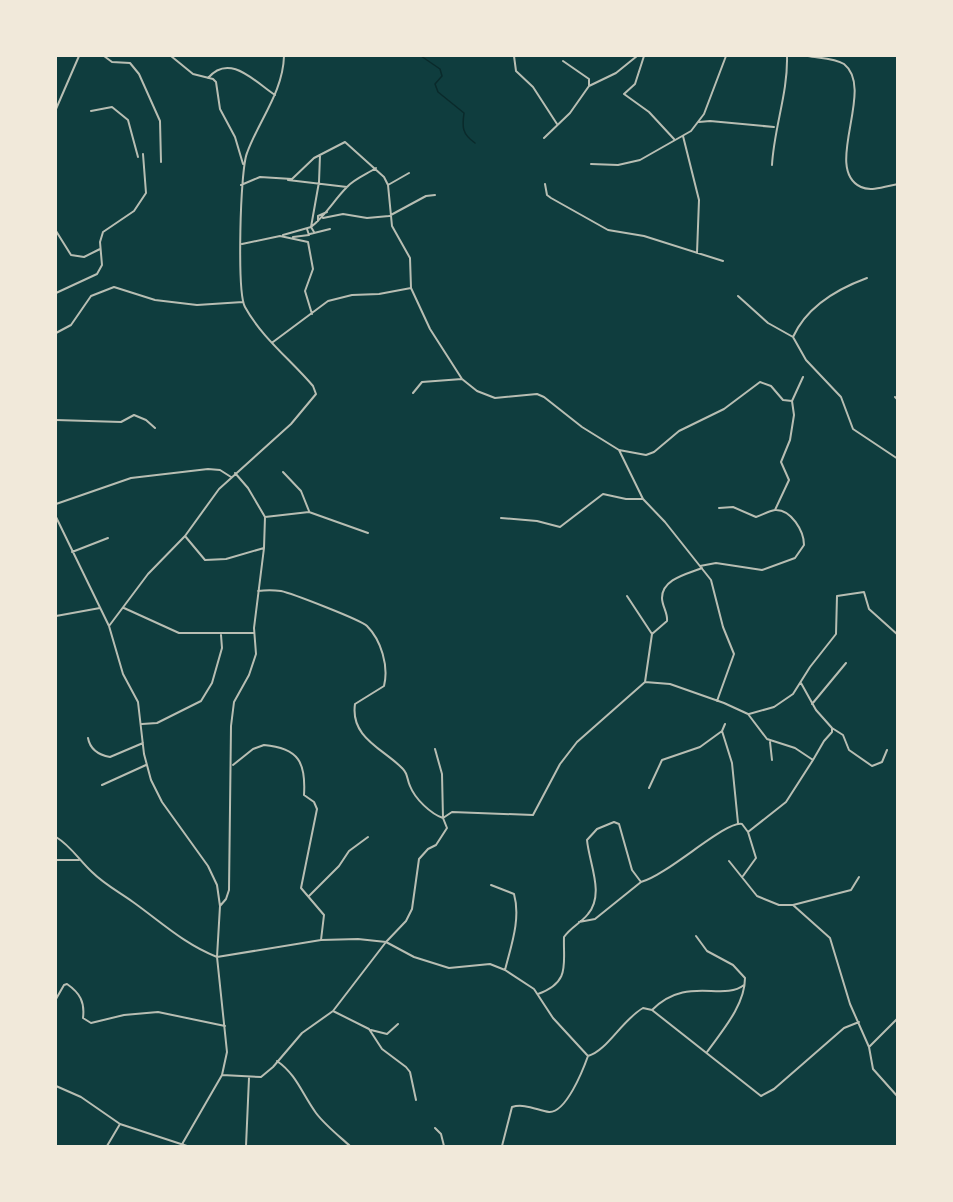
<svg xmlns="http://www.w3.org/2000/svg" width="953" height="1202" font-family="'Times New Roman',serif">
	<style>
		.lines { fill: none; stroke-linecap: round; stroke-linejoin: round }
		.stream { stroke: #0a2a2b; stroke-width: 1.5 }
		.minor { stroke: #b8beb3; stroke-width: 2 }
	</style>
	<rect width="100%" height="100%" fill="#0f3d3e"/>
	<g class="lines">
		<path class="stream" d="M421,56L440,69L442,76L435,84L438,92L464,113C462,127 462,134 475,143"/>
		<path class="minor" d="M104,56L112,62L130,63L139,74L160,121L161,162
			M171,56L193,74L213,79L216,82L220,109L235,137L243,164
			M514,56L516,71L533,87L557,124
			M644,56L635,84L624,94L649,112L674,139
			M808,56C818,58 835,58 844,64C876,89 822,169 861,187C871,192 887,186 898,184
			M208,78C230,52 256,83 275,95
			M589,86L616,73L637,56
			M56,109L79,56
			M91,111L112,107L128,120L138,157
			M699,122L710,121L774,127
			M683,136L699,200L697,253
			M544,138L570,113L589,86V79L563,61
			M591,164L618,165L640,160L691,131L704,114L726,56
			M772,165C774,128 788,93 787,56
			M288,180L347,187
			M545,184L547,195L551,198L608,230L644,236L723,261
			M241,185L260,177L292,179L314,158L345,142L384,177L388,185L392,226L410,258L411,288L430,329L462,379L477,391L495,398L537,394L544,397L582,427L619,450L643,499L665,522L711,580L723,627L734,654L717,701
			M388,185L409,173
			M323,218L343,214L367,218L389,216L426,196L435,195
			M318,221V216L327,212
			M56,231L71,255L84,257L100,249
			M314,232L311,227C326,215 334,200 347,187C354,179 367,174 376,168
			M310,234L330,229
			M283,235L311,227L319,182L320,155
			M293,237L309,235L307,229
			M242,244L280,236L308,242L313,269L305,291L312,314
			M867,278C837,289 807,306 793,337L806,360L841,397L853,429L898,459
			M56,293L97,274L102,265L100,242L103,232L134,211L146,193L143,154
			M738,296L768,323L793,337
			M56,333L71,325L91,296L114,287L155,300L197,305L243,302
			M273,342L328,301L352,295L379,294L411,288
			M413,393L422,382L462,379
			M895,397L898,400
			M792,401L803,377
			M56,420L121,422L134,415L146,420L155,428
			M619,450L646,455L654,452L679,431L724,409L760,382L771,386L783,400L792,401
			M283,472L301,491L309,511
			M235,473L248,488L265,517L309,512L368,533
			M56,504L131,478L208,469L220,470L231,477
			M775,510L789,480L781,462L790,440L794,415L792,401
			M56,517L109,626L123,674L138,702L144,754L151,780L162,802L208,866L217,885L220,906L217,957L227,1052L222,1075L181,1146
			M501,518L537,521L560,527L603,494L626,499H643
			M185,536L205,560L226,559L264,548
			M72,552L108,538
			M700,566L716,563L762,570L795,558L804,545C804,531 791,509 775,510C769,511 762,515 756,517L733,507L719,508
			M627,596L652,634
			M124,608L179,633H253
			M56,616L100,608
			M109,626L148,574L185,536L219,489L291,424L316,394L313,386C291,360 262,338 245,307C237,293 240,170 247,153C259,120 283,92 284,56
			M645,682L652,634L667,621C668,613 662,606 662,598C662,579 687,574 702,568
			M801,683L816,710L832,728V732L824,741L813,760
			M812,704L846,663
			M749,714L774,707L793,694L810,667L836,634L837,596L864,592L869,609L898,635
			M142,724L157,723L201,701L212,683L222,648L221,635
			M725,724L722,731L732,763L738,823
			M832,728L843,735L849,750L872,766L882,762L887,750
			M88,738C90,749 99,755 110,757L143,743
			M770,742L772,760
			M435,749L442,774L443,818
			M233,765L253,749L264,745C299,748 306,763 304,795L314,802L317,809L301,888L324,915L321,940
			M102,785L146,765
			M649,788L662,760L700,747L722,731
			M443,818L452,812L533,815L560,764L577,742L645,682L670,684L724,703L748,714L767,739L795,748L813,760L786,802L748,832L756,858L743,876
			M56,837C71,846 79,860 92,872C104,884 119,892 133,902C161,922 184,944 217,957L321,940L358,939L386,942L414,957L449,968L490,964L505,970L534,989L553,1018L588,1056
			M56,860H79
			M729,861L757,896L779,905H793L830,938L850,1004L869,1047L873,1069L898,1097
			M491,885L514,894C521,919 511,946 505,970
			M309,896L339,866L349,851L368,837
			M793,905L851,890L859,877
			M220,906L226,899L229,890L231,726L234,702L249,675L256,654L254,628L264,548L265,517
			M579,922L595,919L641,882
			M696,936L707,951L733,965L745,978C745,1005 722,1031 707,1052
			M538,994C571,982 563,964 564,937C571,927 581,923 588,914C605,894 589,863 587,840L597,829L614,822L619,824L632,870L641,882C668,875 726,820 742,824L748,832
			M56,999L64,985L67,984C80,993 85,1002 83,1018L91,1023L124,1015L158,1012L225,1026
			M652,1010C687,975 722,1002 744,985
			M333,1011L369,1029L382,1049L406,1067L410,1072L416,1100
			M371,1030L387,1034L398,1024
			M869,1047L898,1018
			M277,1061C297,1075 302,1094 316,1113C325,1125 339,1136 350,1146
			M222,1075L261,1077L273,1067L302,1033L333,1011L386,942L406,921L412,909L419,859L428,849L436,845L447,828L443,818C431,814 415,799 410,786C407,780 408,774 403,769C384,749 350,738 355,704L384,686C389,666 381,640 367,626C361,620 291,593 281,591C273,590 266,590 258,591
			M56,1086L81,1097L120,1124L187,1146
			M435,1128L441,1134L444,1146
			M107,1146L120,1124
			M246,1146L249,1078
			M502,1146L512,1107C524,1103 537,1110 549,1112C566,1113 583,1070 588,1056C607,1051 622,1020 643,1008L652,1010L761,1096L774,1089L844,1028L859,1022"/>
	</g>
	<rect width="953" height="1202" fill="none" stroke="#f1e9da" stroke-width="114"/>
</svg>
